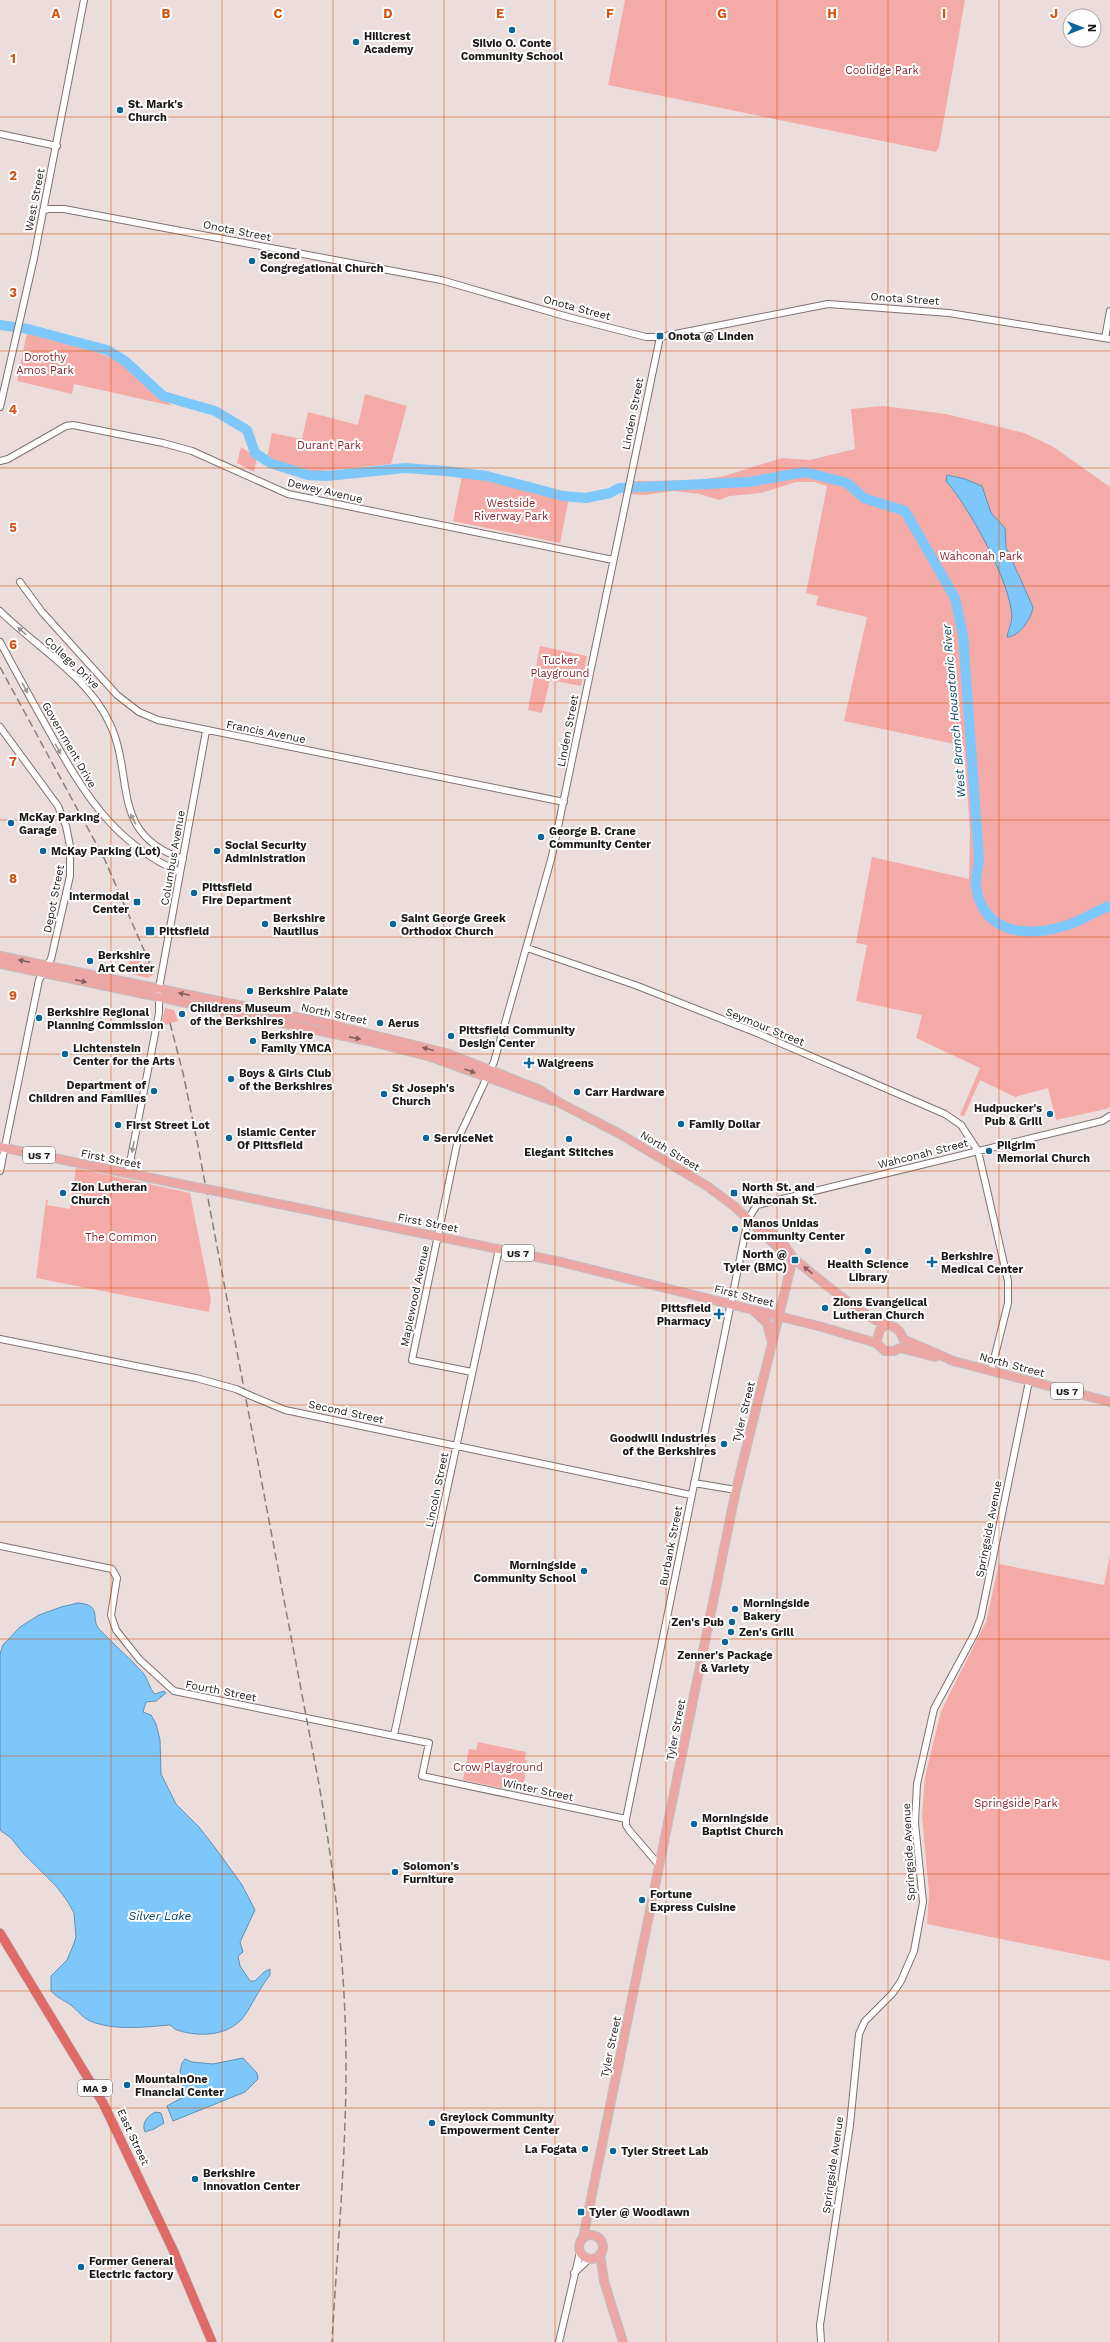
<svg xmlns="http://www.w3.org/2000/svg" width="1110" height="2342" font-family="'Work Sans',sans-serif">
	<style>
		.green { fill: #f4aba7 }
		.water { fill: #7dc7fa; stroke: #6092b6 }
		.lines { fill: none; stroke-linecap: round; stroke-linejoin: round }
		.river { stroke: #7dc7fa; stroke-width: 10 }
		.minor-casing { stroke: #7e7271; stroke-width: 8 }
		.major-casing { stroke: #c0bebe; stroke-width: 10 }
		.highway-casing { stroke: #c0bebe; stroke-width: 10 }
		.minor { stroke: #fff; stroke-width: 6 }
		.major { stroke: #eca6a4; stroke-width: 8 }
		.highway { stroke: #df6a68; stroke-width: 9 }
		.rail { stroke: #887e7e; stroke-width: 1.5; stroke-dasharray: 8 4; stroke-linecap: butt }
		.minor-bridge-casing { stroke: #7e7271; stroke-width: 8; stroke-linecap: butt }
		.major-bridge-casing { stroke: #c0bebe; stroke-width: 10; stroke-linecap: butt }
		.minor-bridge { stroke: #fff; stroke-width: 6 }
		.major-bridge { stroke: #eca6a4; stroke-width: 8 }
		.oneway { fill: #999797 }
		.oneway2 { fill: #845f5e }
		.grid { fill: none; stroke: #d4520d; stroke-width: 1; stroke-opacity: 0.55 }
		.poi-dot { fill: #096696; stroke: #fff; stroke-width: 1.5 }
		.labels { text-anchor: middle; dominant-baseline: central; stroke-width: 4; stroke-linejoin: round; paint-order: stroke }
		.shield { fill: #fff; stroke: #615d5d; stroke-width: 1 }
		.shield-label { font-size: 10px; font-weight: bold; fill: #1d1818 }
		.poi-label { font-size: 11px; font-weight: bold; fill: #1d1818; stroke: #fff; text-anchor: start }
		.park-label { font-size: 11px; fill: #89262a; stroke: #fff }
		.street-label { font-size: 11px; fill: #1d1818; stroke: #fff }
		.water-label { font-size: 12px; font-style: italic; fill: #0a4667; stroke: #fff }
		.grid-label { font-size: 13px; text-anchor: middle; font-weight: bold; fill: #d4520d; stroke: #fff; stroke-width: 4; stroke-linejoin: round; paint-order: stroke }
	</style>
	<rect width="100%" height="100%" fill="#ebdddc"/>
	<path class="green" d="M625,0H965L939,147L936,152L608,85Z
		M27,333L94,351L116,360L129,368L150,390L173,406L74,384L72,394L17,381Z
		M365,394L407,406L391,464L313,472L267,458L272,433L302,439L308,412L358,425Z
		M883,406L946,414L1024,433L1052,446L1110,487V1107L1106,1109L1056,1120L1048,1088L1015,1097L980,1080L964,1116L960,1115L980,1068L916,1038L922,1015L856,1001L867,945L856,943L872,857L969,879L970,832L964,746L844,721L867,617L816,605L818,596L806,593L827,486L814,482H796L761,493L730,496L719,500L700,494L673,491L644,495L630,494L633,481L699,480L724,476L782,458L810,460L855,449L851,409Z
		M241,447L257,457L254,472L237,463Z
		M462,476L569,498L560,543L453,521Z
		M540,646L587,656L581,686L550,680L542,713L528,710Z
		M130,959L156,965L154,974L148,978L127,973Z
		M165,1008L174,1010L178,1021L161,1026Z
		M76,1168L190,1193L211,1299L209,1312L36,1278L46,1200H48L47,1205L70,1209Z
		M1110,1555V1961L927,1924L929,1893L922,1816L925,1777L941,1711L986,1622L999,1564L1104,1585Z
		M478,1742L526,1752L525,1760H527L523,1792L463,1780L469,1749L476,1750Z"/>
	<path class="water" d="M947,475L965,479L982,486L991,513L1005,528L1006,547L1033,607C1032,618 1019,637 1007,637C1008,630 1012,623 1012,616C1010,581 969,507 946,481Z
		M78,1603C104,1605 89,1619 100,1630C114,1645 130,1658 143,1673C149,1680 149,1689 155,1694L164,1691L166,1693L156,1701L146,1702L143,1712L151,1715L156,1724L160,1740L161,1774L176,1804L199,1827L219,1853L242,1885L255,1910L240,1942L243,1952L238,1956L240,1966L250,1981H255L264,1972L270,1969V1975C261,1986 255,1999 247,2012C233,2036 201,2038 177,2030C174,2029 173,2027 170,2025C144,2027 115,2031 90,2021C83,2018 77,2010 71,2005C64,2000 57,1998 51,1991V1976L67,1960L73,1946L76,1937L74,1913L68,1902L57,1887L23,1853L11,1838L0,1830V1654L3,1645L20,1627L39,1615L61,1607Z
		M243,2058L257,2073L258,2079L245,2092L173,2121L167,2106L185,2096L180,2072L182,2063L185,2059L192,2062L213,2064Z
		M156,2112L161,2113L164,2123L154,2129L145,2132C141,2123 148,2115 156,2112Z"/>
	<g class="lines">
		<path class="river" d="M0,325L28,329L107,350L125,361L163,396L215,411L247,430L255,453L270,463L308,475L327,476L405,468L445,471L487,476L563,496L586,498L610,493L619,488L749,482L805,472L847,483L864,498L905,511L955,598L963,635L979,859C978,868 975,879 976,887C984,936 1030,937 1068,925C1083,920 1095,911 1110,906"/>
		<g class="minor-casing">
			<path id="minor" d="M0,134L57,146
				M43,211L48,209H64L441,280L568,317L646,337H660L828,304L949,313L1110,339
				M1105,338L1110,311
				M0,407L34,258L84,0
				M0,461L8,459L66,426L73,425L163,443L192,451L288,494L613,560
				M20,582L42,612L117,695L139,712L158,720L564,802
				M0,611C36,647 88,676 110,724C135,778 109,834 183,859
				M0,642C16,672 32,701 49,731C82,791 114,844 180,872
				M0,727L58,806L66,826L70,846V876L51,959L39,980L0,1171
				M527,948L635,985L757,1033L945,1114L961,1125L978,1151L1008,1281V1303L991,1371
				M128,1173L159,1013V988L206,731
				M0,1339L196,1378L236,1389
				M472,1372L412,1360L458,1139L494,1062L552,856L660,337
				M249,1395L285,1410L691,1495
				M694,1483L736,1490
				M0,1546L112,1569L117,1578L111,1615L116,1630L140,1660L174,1691L429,1743L422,1776L626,1819
				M394,1735L499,1249
				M659,1865L629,1830L626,1825V1819L748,1219L757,1205L1102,1121L1110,1116
				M574,2273L590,2258
				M559,2342L580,2252
				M821,2342L820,2325L850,2125L859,2034L865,2021L892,1994L901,1981L914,1951L923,1902L915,1823L917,1784L934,1709L975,1633L981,1617L1029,1381"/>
		</g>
		<g class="major-casing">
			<path id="major" d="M0,956L321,1022L446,1053L490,1070L540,1090L560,1103L620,1134L707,1186L734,1206L786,1255L793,1258C819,1279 844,1301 872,1318C884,1326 899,1323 903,1339L956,1362
				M0,964L368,1041L431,1057L553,1101
				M0,1147L190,1186
				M216,1191L561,1262L822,1327L876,1343
				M761,1229C775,1232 786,1246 793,1258
				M754,1311L767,1323L771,1339
				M885,1325L880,1330L876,1343L885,1351H894L900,1348L935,1357
				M950,1360L1110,1402
				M579 2247a12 12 0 1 1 24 0a12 12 0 1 1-24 0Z
				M583,2238L736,1490L793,1258
				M600,2254L604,2281L623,2342"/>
		</g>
		<g class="highway-casing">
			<path id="highway" d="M0,1933L103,2103L174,2252L212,2342"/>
		</g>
		<use href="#minor" class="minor"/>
		<use href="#major" class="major"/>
		<use href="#highway" class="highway"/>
		<path class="rail" d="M0,667L104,858L150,964
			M170,1023L183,1073L198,1146L318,1779C335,1874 346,1970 346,2067C346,2159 337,2251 332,2342"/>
		<g class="minor-bridge-casing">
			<path id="minor-bridge" d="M236,1389L249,1395"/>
		</g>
		<g class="major-bridge-casing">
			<path id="major-bridge" d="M190,1186L216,1191"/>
		</g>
		<use href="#minor-bridge" class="minor-bridge"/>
		<use href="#major-bridge" class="major-bridge"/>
	</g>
	<defs><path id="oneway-solid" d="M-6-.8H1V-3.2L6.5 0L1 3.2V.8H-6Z"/></defs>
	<g class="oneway">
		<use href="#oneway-solid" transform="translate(22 631) rotate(-138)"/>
		<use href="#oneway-solid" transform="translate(25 688) rotate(61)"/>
		<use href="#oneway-solid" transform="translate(58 749) rotate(61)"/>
		<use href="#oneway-solid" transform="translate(133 819) rotate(-119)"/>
		<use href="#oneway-solid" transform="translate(133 1147) rotate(101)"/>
	</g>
	<g class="oneway2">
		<use href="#oneway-solid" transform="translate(24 961) rotate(-168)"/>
		<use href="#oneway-solid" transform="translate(81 981) rotate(13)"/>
		<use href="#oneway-solid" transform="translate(184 994) rotate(-168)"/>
		<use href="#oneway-solid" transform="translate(355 1038) rotate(11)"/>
		<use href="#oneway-solid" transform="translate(428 1049) rotate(-165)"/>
		<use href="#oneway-solid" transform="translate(470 1071) rotate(20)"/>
		<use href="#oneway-solid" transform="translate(808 1270) rotate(-141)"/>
	</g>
	<path class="grid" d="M111,0V2342M222,0V2342M333,0V2342M444,0V2342M555,0V2342M666,0V2342M777,0V2342M888,0V2342M999,0V2342M0,117H1110M0,234H1110M0,351H1110M0,468H1110M0,586H1110M0,703H1110M0,820H1110M0,937H1110M0,1054H1110M0,1171H1110M0,1288H1110M0,1405H1110M0,1522H1110M0,1639H1110M0,1756H1110M0,1874H1110M0,1991H1110M0,2108H1110M0,2225H1110"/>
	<g class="poi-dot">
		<circle cx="512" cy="30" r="4"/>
		<circle cx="356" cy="42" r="4"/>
		<circle cx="120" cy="110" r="4"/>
		<circle cx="252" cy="261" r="4"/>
		<rect x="656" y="332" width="8" height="8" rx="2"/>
		<circle cx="11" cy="823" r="4"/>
		<circle cx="541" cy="837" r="4"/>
		<circle cx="43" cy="851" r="4"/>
		<circle cx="217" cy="851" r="4"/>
		<circle cx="194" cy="893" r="4"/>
		<rect x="133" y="898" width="8" height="8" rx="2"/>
		<circle cx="265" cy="924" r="4"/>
		<circle cx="393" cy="924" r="4"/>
		<rect x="145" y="926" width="10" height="10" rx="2"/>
		<circle cx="90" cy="961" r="4"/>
		<circle cx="250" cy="991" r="4"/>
		<circle cx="182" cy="1014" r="4"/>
		<circle cx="39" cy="1018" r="4"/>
		<circle cx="380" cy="1023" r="4"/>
		<circle cx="451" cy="1036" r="4"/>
		<circle cx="253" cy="1041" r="4"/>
		<circle cx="65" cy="1054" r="4"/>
		<path d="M527 1057h4v4h4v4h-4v4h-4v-4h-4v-4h4z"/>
		<circle cx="231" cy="1079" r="4"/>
		<circle cx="154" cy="1091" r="4"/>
		<circle cx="577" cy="1092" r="4"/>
		<circle cx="384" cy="1094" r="4"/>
		<circle cx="1050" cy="1114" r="4"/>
		<circle cx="681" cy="1124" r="4"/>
		<circle cx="118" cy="1125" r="4"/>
		<circle cx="229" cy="1138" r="4"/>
		<circle cx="426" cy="1138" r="4"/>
		<circle cx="569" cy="1139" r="4"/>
		<circle cx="989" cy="1151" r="4"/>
		<circle cx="63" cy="1193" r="4"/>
		<rect x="730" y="1189" width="8" height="8" rx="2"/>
		<circle cx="735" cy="1229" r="4"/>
		<circle cx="868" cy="1251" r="4"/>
		<rect x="791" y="1256" width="8" height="8" rx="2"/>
		<path d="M930 1256h4v4h4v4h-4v4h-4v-4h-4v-4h4z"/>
		<circle cx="825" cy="1308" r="4"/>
		<path d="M717 1308h4v4h4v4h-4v4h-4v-4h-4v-4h4z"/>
		<circle cx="724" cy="1444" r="4"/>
		<circle cx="584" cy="1571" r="4"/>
		<circle cx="735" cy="1609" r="4"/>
		<circle cx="732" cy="1622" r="4"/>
		<circle cx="731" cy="1632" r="4"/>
		<circle cx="725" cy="1642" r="4"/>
		<circle cx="694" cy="1824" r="4"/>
		<circle cx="395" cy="1872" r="4"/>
		<circle cx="642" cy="1900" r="4"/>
		<circle cx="127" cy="2085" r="4"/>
		<circle cx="432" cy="2123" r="4"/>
		<circle cx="585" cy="2149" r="4"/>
		<circle cx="613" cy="2151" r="4"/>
		<circle cx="195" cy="2179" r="4"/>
		<rect x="577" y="2208" width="8" height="8" rx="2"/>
		<circle cx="81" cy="2267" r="4"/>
	</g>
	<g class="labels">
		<g class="shield">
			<rect x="23" y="1147" width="32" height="16" rx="3"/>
			<rect x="502" y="1245" width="32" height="16" rx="3"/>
			<rect x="1051" y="1383" width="32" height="16" rx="3"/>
			<rect x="78" y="2080" width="34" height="16" rx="3"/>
		</g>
		<g class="shield-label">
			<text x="39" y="1155">US 7</text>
			<text x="518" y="1253">US 7</text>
			<text x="1067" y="1391">US 7</text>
			<text x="95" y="2088">MA 9</text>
		</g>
		<g class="poi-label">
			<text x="364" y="36">Hillcrest<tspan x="364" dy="13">Academy</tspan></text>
			<text x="512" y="43" text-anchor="middle">Silvio O. Conte<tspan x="512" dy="13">Community School</tspan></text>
			<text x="128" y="104">St. Mark's<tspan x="128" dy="13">Church</tspan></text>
			<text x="260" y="255">Second<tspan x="260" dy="13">Congregational Church</tspan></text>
			<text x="668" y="336">Onota @ Linden</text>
			<text x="19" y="817">McKay Parking<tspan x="19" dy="13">Garage</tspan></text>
			<text x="549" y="831">George B. Crane<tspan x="549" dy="13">Community Center</tspan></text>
			<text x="225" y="845">Social Security<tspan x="225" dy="13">Administration</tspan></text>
			<text x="51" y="851">McKay Parking (Lot)</text>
			<text x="202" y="887">Pittsfield<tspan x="202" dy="13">Fire Department</tspan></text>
			<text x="129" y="896" text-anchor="end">Intermodal<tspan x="129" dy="13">Center</tspan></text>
			<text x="273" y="918">Berkshire<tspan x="273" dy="13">Nautilus</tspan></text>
			<text x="401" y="918">Saint George Greek<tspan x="401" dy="13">Orthodox Church</tspan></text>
			<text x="159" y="931">Pittsfield</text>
			<text x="98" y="955">Berkshire<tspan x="98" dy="13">Art Center</tspan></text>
			<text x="258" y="991">Berkshire Palate</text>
			<text x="190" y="1008">Childrens Museum<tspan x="190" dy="13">of the Berkshires</tspan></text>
			<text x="47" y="1012">Berkshire Regional<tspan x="47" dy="13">Planning Commission</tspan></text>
			<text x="388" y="1023">Aerus</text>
			<text x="459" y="1030">Pittsfield Community<tspan x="459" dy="13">Design Center</tspan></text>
			<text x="261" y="1035">Berkshire<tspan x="261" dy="13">Family YMCA</tspan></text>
			<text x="73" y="1048">Lichtenstein<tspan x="73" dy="13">Center for the Arts</tspan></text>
			<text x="537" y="1063">Walgreens</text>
			<text x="239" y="1073">Boys &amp; Girls Club<tspan x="239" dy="13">of the Berkshires</tspan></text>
			<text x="146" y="1085" text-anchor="end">Department of<tspan x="146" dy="13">Children and Families</tspan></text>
			<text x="392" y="1088">St Joseph's<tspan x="392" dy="13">Church</tspan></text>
			<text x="585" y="1092">Carr Hardware</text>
			<text x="1042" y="1108" text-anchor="end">Hudpucker's<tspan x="1042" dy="13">Pub &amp; Grill</tspan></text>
			<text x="689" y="1124">Family Dollar</text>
			<text x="126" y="1125">First Street Lot</text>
			<text x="237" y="1132">Islamic Center<tspan x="237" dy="13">Of Pittsfield</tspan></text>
			<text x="434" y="1138">ServiceNet</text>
			<text x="997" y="1145">Pilgrim<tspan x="997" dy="13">Memorial Church</tspan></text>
			<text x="569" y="1152" text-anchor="middle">Elegant Stitches</text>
			<text x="71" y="1187">Zion Lutheran<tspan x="71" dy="13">Church</tspan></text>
			<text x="742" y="1187">North St. and<tspan x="742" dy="13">Wahconah St.</tspan></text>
			<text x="743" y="1223">Manos Unidas<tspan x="743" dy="13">Community Center</tspan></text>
			<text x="787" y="1254" text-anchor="end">North @<tspan x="787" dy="13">Tyler (BMC)</tspan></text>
			<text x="941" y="1256">Berkshire<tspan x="941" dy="13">Medical Center</tspan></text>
			<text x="868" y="1264" text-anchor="middle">Health Science<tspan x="868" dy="13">Library</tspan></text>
			<text x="833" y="1302">Zions Evangelical<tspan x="833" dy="13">Lutheran Church</tspan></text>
			<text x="711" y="1308" text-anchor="end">Pittsfield<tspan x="711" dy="13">Pharmacy</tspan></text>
			<text x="716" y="1438" text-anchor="end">Goodwill Industries<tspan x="716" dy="13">of the Berkshires</tspan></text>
			<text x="576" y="1565" text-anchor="end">Morningside<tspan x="576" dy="13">Community School</tspan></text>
			<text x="743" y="1603">Morningside<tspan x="743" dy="13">Bakery</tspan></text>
			<text x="724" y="1622" text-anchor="end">Zen's Pub</text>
			<text x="739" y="1632">Zen's Grill</text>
			<text x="725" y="1655" text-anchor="middle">Zenner's Package<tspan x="725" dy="13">&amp; Variety</tspan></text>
			<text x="702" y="1818">Morningside<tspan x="702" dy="13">Baptist Church</tspan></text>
			<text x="403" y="1866">Solomon's<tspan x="403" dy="13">Furniture</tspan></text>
			<text x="650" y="1894">Fortune<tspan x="650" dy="13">Express Cuisine</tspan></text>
			<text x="135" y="2079">MountainOne<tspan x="135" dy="13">Financial Center</tspan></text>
			<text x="440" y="2117">Greylock Community<tspan x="440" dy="13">Empowerment Center</tspan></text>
			<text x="577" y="2149" text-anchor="end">La Fogata</text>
			<text x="621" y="2151">Tyler Street Lab</text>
			<text x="203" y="2173">Berkshire<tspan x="203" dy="13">Innovation Center</tspan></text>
			<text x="589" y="2212">Tyler @ Woodlawn</text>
			<text x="89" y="2261">Former General<tspan x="89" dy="13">Electric factory</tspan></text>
		</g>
		<g class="park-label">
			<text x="882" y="70">Coolidge Park</text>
			<text x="45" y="357">Dorothy<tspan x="45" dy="13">Amos Park</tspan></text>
			<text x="329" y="445">Durant Park</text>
			<text x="511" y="503">Westside<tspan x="511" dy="13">Riverway Park</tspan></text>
			<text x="981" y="556">Wahconah Park</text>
			<text x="560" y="660">Tucker<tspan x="560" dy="13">Playground</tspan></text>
			<text x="121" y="1237">The Common</text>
			<text x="498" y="1767">Crow Playground</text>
			<text x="1016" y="1803">Springside Park</text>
		</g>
		<g class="street-label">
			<text transform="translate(35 200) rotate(-79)">West Street</text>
			<text transform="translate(237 231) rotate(11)">Onota Street</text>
			<text transform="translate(905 299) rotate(4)">Onota Street</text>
			<text transform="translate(577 308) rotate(15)">Onota Street</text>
			<text transform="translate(633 414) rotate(-79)">Linden Street</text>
			<text transform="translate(325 491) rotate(13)">Dewey Avenue</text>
			<text transform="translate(72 663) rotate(43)">College Drive</text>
			<text transform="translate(568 731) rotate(-79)">Linden Street</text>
			<text transform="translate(266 732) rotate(11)">Francis Avenue</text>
			<text transform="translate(69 745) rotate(60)">Government Drive</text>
			<text transform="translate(173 858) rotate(-80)">Columbus Avenue</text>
			<text transform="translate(54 899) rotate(-79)">Depot Street</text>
			<text transform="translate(334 1014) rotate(12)">North Street</text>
			<text transform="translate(765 1027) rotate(22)">Seymour Street</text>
			<text transform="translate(670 1151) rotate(31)">North Street</text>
			<text transform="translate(923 1154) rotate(-14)">Wahconah Street</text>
			<text transform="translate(111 1159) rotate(11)">First Street</text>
			<text transform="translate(428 1223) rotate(11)">First Street</text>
			<text transform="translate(415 1296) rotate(-78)">Maplewood Avenue</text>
			<text transform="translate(744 1296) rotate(14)">First Street</text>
			<text transform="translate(1012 1365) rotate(15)">North Street</text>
			<text transform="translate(346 1412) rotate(12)">Second Street</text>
			<text transform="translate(744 1412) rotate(-76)">Tyler Street</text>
			<text transform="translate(437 1490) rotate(-78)">Lincoln Street</text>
			<text transform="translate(989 1529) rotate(-79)">Springside Avenue</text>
			<text transform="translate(671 1546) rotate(-79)">Burbank Street</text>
			<text transform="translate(221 1691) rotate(11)">Fourth Street</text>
			<text transform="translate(676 1730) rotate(-79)">Tyler Street</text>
			<text transform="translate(538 1790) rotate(12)">Winter Street</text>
			<text transform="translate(909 1852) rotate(-93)">Springside Avenue</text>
			<text transform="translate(611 2047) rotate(-78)">Tyler Street</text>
			<text transform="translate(133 2137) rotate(65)">East Street</text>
			<text transform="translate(833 2165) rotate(-82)">Springside Avenue</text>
		</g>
		<g class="water-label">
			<text transform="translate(954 711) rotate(-95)">West Branch Housatonic River</text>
			<text x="160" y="1916">Silver Lake</text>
		</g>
	</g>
	<g class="grid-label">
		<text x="56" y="18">A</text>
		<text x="166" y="18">B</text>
		<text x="278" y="18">C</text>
		<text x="388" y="18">D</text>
		<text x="500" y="18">E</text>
		<text x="610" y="18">F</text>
		<text x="722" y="18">G</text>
		<text x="832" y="18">H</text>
		<text x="944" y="18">I</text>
		<text x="1054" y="18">J</text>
		<text x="13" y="63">1</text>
		<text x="13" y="180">2</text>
		<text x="13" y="297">3</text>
		<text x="13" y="414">4</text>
		<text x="13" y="532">5</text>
		<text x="13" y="649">6</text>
		<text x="13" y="766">7</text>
		<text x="13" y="883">8</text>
		<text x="13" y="1000">9</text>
	</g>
	<g transform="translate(1082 28) rotate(90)"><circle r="19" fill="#ffffff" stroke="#a5a3a3"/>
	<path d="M0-3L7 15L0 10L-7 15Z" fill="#096696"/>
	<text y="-6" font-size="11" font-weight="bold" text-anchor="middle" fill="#1d1818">N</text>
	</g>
</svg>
